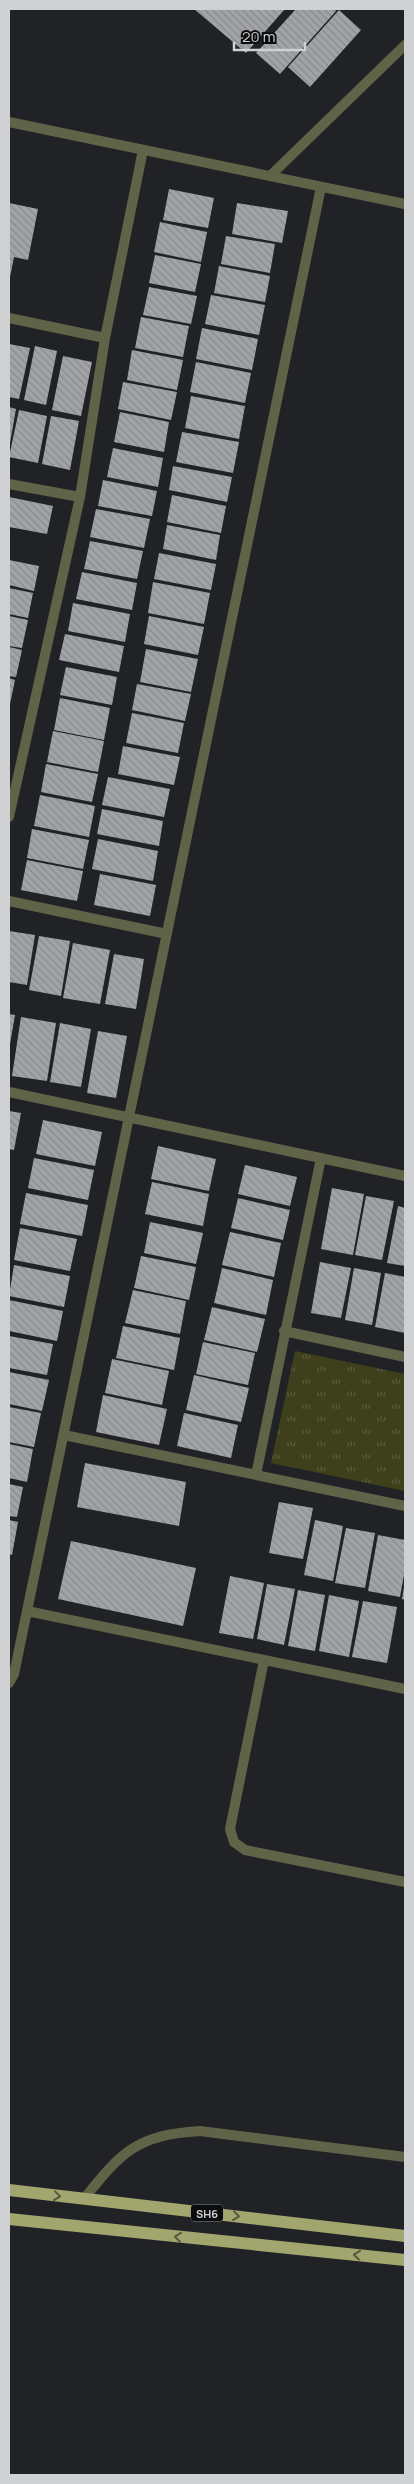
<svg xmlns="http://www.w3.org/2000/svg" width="414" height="2484" font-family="Manrope,sans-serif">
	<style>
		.park { fill: url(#park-tufts) }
		.building { fill: url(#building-back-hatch) }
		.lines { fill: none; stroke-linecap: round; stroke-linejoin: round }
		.minor { stroke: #616349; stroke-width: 10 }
		.tertiary { stroke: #616349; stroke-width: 10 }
		.primary { stroke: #a1a56e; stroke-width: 12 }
		.oneway { stroke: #56583e }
		.labels { text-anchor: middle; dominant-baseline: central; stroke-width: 5; stroke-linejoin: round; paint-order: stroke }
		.shield { fill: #0b0c0d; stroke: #959698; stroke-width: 1 }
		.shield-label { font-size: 11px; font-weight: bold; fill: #d0d1d3 }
	</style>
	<defs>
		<pattern id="park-tufts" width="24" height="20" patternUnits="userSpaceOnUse" patternTransform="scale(1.25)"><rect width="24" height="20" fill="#3e401b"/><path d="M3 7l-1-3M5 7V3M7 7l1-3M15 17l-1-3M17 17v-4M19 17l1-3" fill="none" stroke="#595b3b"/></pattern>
		<pattern id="building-back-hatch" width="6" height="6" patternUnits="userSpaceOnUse" patternTransform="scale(1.25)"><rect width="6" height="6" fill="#a1a3a6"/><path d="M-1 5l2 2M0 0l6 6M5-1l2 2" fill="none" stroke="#888a8c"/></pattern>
	</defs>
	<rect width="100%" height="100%" fill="#212225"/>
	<path class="park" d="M295,1351L405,1374V1491L271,1463Z"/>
	<path class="building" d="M194,9H285L246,53Z
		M296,9H334L336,11L280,74L256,53Z
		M339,10L361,30L310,87L288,67Z
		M169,189L214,198L208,228L163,220Z
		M9,203L38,209L28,260L14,257L10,277Z
		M237,203L288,211L282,243L232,234Z
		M160,222L207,232L201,262L154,252Z
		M226,236L275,244L270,273L221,264Z
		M155,255L201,264L195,292L149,283Z
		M219,266L270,276L265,302L214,293Z
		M149,287L197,296L191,324L143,315Z
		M211,295L265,305L259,335L205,324Z
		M141,317L189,326L183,357L135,348Z
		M202,328L258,339L252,370L196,359Z
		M9,344L30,348L19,399L9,397Z
		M35,346L57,351L46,405L24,400Z
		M132,350L183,360L177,390L127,380Z
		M63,356L92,362L81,416L52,410Z
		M196,362L251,373L245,403L190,392Z
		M123,382L177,392L171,420L118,409Z
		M191,396L245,406L239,439L185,428Z
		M9,407L16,409L10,443H9Z
		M19,410L47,416L38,463L9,457Z
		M120,412L169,422L164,452L114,442Z
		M51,416L79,421L70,470L42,464Z
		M182,432L239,442L233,473L176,462Z
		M113,448L163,458L158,487L107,477Z
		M173,466L232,477L227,502L169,490Z
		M103,480L157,491L152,516L98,506Z
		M172,495L226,506L221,533L167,522Z
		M9,497L53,506L47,534L9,527Z
		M96,509L150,519L144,548L90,537Z
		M167,525L220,535L216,560L163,549Z
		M90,541L143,551L137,579L84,569Z
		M159,553L216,564L211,590L154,579Z
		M9,560L39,566L34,591L9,585Z
		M82,572L137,583L132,610L76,599Z
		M153,582L210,593L204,624L148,613Z
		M9,588L33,593L28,618L9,614Z
		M73,603L130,614L125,642L68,631Z
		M9,616L28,620L22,648L9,646Z
		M149,616L204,627L198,655L144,644Z
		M65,634L124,646L119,672L59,660Z
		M9,647L22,650L16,677L9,676Z
		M146,649L198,659L191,692L140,682Z
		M66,667L117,677L112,705L60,695Z
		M9,678L15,680L10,704H9Z
		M137,684L191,694L185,721L132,710Z
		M60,698L110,708L104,740L54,730Z
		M132,713L184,723L178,753L126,743Z
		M53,731L104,741L98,772L47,762Z
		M123,746L180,757L174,785L118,774Z
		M46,764L98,774L92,802L41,792Z
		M108,777L170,789L164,817L102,805Z
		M40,795L95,806L89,837L34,826Z
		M102,809L163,821L159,846L97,834Z
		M32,829L89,840L83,869L27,858Z
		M98,839L158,851L153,881L92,869Z
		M27,860L83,871L77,901L21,890Z
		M100,874L156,885L150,916L94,905Z
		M9,931L35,935L27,985L9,982Z
		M39,936L70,941L61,996L29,990Z
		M73,943L110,950L100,1004L63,998Z
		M114,954L144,959L136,1009L105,1004Z
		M9,1014L15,1015L10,1044H9Z
		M21,1017L56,1023L47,1081L12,1076Z
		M60,1023L91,1029L81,1087L50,1082Z
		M98,1031L127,1036L116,1098L87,1093Z
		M9,1111L21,1113L14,1150L9,1149Z
		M43,1120L102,1132L95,1166L36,1154Z
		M158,1146L216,1159L209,1191L151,1179Z
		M34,1158L94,1170L88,1200L28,1188Z
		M245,1165L297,1177L290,1206L238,1194Z
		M152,1182L209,1194L203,1226L145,1214Z
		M332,1188L364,1194L353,1255L321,1249Z
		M26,1193L88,1205L82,1236L20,1224Z
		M366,1196L394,1201L382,1260L355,1255Z
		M238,1198L290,1210L283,1240L231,1228Z
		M398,1206L405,1208V1266L387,1263Z
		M150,1222L203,1233L196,1264L144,1253Z
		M20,1228L77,1239L70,1271L14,1260Z
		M230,1232L281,1243L274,1277L222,1265Z
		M141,1256L196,1267L189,1300L134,1288Z
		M320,1262L351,1268L341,1318L311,1313Z
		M14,1265L70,1276L64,1307L9,1296Z
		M222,1268L273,1280L266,1315L214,1303Z
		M354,1268L381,1273L372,1325L345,1320Z
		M385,1273L405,1277V1333L375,1327Z
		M133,1290L186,1301L180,1334L125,1323Z
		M9,1300L63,1311L57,1341L9,1331Z
		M212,1307L265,1319L257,1352L204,1340Z
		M123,1326L180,1338L174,1370L116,1358Z
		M9,1336L53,1344L47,1375L9,1368Z
		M203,1342L255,1353L248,1385L196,1374Z
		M112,1359L169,1371L162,1405L105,1393Z
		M9,1372L49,1380L42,1411L9,1404Z
		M194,1375L249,1388L241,1422L186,1410Z
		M103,1395L167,1409L159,1445L96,1432Z
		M9,1407L41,1413L34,1447L9,1442Z
		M184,1413L238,1425L231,1458L177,1446Z
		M9,1444L33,1449L27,1482L9,1478Z
		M85,1463L186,1482L179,1526L77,1507Z
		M9,1484L23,1487L17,1517L9,1516Z
		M279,1502L313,1508L303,1559L269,1553Z
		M9,1520L18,1522L12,1555L9,1554Z
		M315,1520L343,1526L333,1581L304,1575Z
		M346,1528L375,1533L365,1588L335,1583Z
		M378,1535L405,1540V1569L400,1597L368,1591Z
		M71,1541L196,1568L183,1626L58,1599Z
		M230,1576L264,1583L253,1639L219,1633Z
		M267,1584L295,1589L284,1645L257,1639Z
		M404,1587H405V1600L402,1599Z
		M298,1590L325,1595L315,1651L288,1646Z
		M329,1595L359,1601L349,1657L319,1651Z
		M363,1601L397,1607L387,1663L352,1657Z"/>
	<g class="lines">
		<path class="minor" d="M270,176L405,45
			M9,318L105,338
			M9,484L80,497
			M9,817L80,497L105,338L143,150
			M9,901L167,934
			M9,1092L405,1176
			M284,1331L405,1357
			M64,1435L405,1506
			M256,1475L321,1158
			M27,1611L405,1689
			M264,1660L230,1829L234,1842L245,1850L405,1882
			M9,1683L14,1674L27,1611L321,187
			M84,2199C122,2151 137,2135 200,2131L405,2157"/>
		<path class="tertiary" d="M9,122L405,204"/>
		<path class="primary" d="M9,2190L405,2236
			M9,2219L405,2260"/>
	</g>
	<defs><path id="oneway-chevron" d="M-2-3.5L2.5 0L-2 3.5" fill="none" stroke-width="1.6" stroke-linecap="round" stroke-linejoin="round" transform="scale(1.25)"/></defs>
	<g class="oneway">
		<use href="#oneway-chevron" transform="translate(57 2196) rotate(7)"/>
		<use href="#oneway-chevron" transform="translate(236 2216) rotate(7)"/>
		<use href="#oneway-chevron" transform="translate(178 2237) rotate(-174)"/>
		<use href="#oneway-chevron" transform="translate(357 2255) rotate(-174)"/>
	</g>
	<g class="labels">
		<rect class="shield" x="191" y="2204.5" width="32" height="17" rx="4"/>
		<g class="shield-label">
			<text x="207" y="2213">SH6</text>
		</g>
	</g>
	<rect width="414" height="2484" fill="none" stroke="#d0d1d3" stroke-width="20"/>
	<path d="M234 42v8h71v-8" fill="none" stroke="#d0d1d3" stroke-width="2.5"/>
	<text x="242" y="42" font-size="15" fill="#d0d1d3" stroke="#0b0c0d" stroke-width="4" paint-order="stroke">20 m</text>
</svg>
